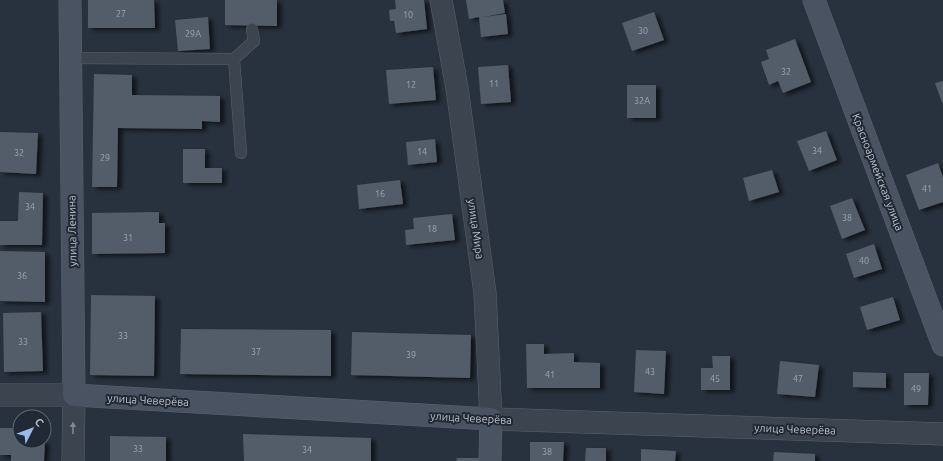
<svg xmlns="http://www.w3.org/2000/svg" width="943" height="461" font-family="Ubuntu,sans-serif">
	<style>
		.building { fill: #525b69; filter: url(#shadow) }
		.lines { fill: none; stroke-linecap: round; stroke-linejoin: round }
		.service-casing { stroke: #5a626c; stroke-width: 12 }
		.minor-casing { stroke: #5a626c; stroke-width: 23 }
		.tertiary-casing { stroke: #5a626c; stroke-width: 23 }
		.secondary-casing { stroke: #5a626c; stroke-width: 23 }
		.service { stroke: #3c444f; stroke-width: 11 }
		.minor { stroke: #3c444f; stroke-width: 22 }
		.tertiary { stroke: #3c444f; stroke-width: 22 }
		.secondary { stroke: #4a5361; stroke-width: 22 }
		.oneway { fill: #808892 }
		.labels { text-anchor: middle; dominant-baseline: central; stroke-width: 4; stroke-linejoin: round; paint-order: stroke }
		.number-label { font-size: 9px; fill: #9ea6b1 }
		.street-label { font-size: 11px; fill: #b8bfc9; stroke: #212934 }
	</style>
	<defs>
		<filter id="shadow"><feDropShadow dx="4.5" dy="2.5" stdDeviation="2" flood-color="#0009"/></filter>
	</defs>
	<rect width="100%" height="100%" fill="#28323e"/>
	<path class="building" d="M88,0H154L155,28H88Z
		M225,0H277V26L225,25Z
		M395,0H424L427,29L396,33L394,21H390L389,10L396,9Z
		M466,0H503L505,13L483,17L506,14L508,34L481,37L479,17L469,19Z
		M654,12L664,40L632,51L622,23Z
		M208,17L210,49L178,51L175,20Z
		M795,39L811,82L783,93L778,81L769,85L761,62L769,59L766,50Z
		M508,65L511,102L481,104L478,67Z
		M433,67L436,100L389,104L386,70Z
		M94,74L132,75V95L220,96V122L202,121V129L118,128L117,187H92Z
		M943,81V105L935,83Z
		M627,85H656V118H627Z
		M826,131L837,160L809,171L797,141Z
		M0,132L38,133L36,174L0,172Z
		M435,139L437,162L408,165L406,142Z
		M183,149H205V168H222V183H183Z
		M938,163L943,177V202L919,210L906,175Z
		M772,170L779,192L749,201L743,178Z
		M400,180L403,204L359,209L357,185Z
		M19,192L43,193L42,245H0V221H18Z
		M852,198L865,230L842,239L830,206Z
		M159,212V223H165V253L92,254V213Z
		M452,214L455,240L406,245L405,230L414,229L413,218Z
		M874,244L882,269L854,278L846,254Z
		M0,251L45,252V302L0,301Z
		M91,295L155,296L154,376L90,375Z
		M893,297L900,320L867,330L860,307Z
		M41,312L43,371L4,372L3,313Z
		M181,329L331,330V376L180,374Z
		M352,332L471,335L470,378L351,375Z
		M526,344H544V354L574,353V362L600,363V388H527Z
		M636,350L666,351L664,394L634,392Z
		M712,356H730V390H701V368H713Z
		M780,361L819,365L815,397L777,394Z
		M853,372L886,373V388L853,387Z
		M904,373H929L928,405H904Z
		M0,428H20V441H45L44,461H11V455H0Z
		M243,434L371,438V461H244Z
		M110,436L166,437V461H110Z
		M530,442H564L563,461H530Z
		M586,448H606V461H585Z
		M641,449L676,451L675,461H641Z
		M774,452L815,454V461H773Z
		M457,458H480V461H456Z"/>
	<g class="lines">
		<g class="service-casing">
			<path id="service" d="M70,58L234,59L241,153
				M234,59L254,41L252,29"/>
		</g>
		<g class="minor-casing">
			<path id="minor" d="M441,0L457,88L485,293L491,419"/>
		</g>
		<g class="tertiary-casing">
			<path id="tertiary" d="M0,395H74L73,461
				M491,419L943,434"/>
		</g>
		<g class="secondary-casing">
			<path id="secondary" d="M70,0L74,395L491,419L490,461
				M814,0L943,345"/>
		</g>
		<use href="#service" class="service"/>
		<use href="#minor" class="minor"/>
		<use href="#tertiary" class="tertiary"/>
		<use href="#secondary" class="secondary"/>
	</g>
	<defs><path id="oneway-solid" d="M-6-.8H1V-3.2L6.5 0L1 3.2V.8H-6Z"/></defs>
	<use class="oneway" href="#oneway-solid" transform="translate(73 428) rotate(-90)"/>
	<g class="labels">
		<g class="number-label">
			<text x="121" y="14">27</text>
			<text x="408" y="15">10</text>
			<text x="643" y="31">30</text>
			<text x="193" y="34">29А</text>
			<text x="786" y="72">32</text>
			<text x="494" y="84">11</text>
			<text x="411" y="85">12</text>
			<text x="642" y="101">32А</text>
			<text x="817" y="151">34</text>
			<text x="422" y="152">14</text>
			<text x="19" y="153">32</text>
			<text x="105" y="158">29</text>
			<text x="927" y="189">41</text>
			<text x="380" y="194">16</text>
			<text x="30" y="207">34</text>
			<text x="847" y="218">38</text>
			<text x="432" y="229">18</text>
			<text x="128" y="238">31</text>
			<text x="864" y="261">40</text>
			<text x="22" y="276">36</text>
			<text x="123" y="336">33</text>
			<text x="23" y="342">33</text>
			<text x="256" y="352">37</text>
			<text x="411" y="355">39</text>
			<text x="650" y="372">43</text>
			<text x="550" y="375">41</text>
			<text x="715" y="379">45</text>
			<text x="798" y="379">47</text>
			<text x="916" y="389">49</text>
			<text x="138" y="449">33</text>
			<text x="307" y="450">34</text>
			<text x="547" y="452">38</text>
		</g>
		<g class="street-label">
			<text transform="translate(878 172) rotate(69)">Красноармейская улица</text>
			<text transform="translate(476 229) rotate(82)">улица Мира</text>
			<text transform="translate(72 231) rotate(-91)">улица Ленина</text>
			<text transform="translate(148 400) rotate(3)">улица Чеверёва</text>
			<text transform="translate(471 418) rotate(3)">улица Чеверёва</text>
			<text transform="translate(795 429) rotate(2)">улица Чеверёва</text>
		</g>
	</g>
	<g transform="translate(32 429) rotate(48)"><circle r="19" fill="#212934" stroke="#5d6570"/>
	<path d="M0-3L7 15L0 10L-7 15Z" fill="#98bbef"/>
	<text y="-6" font-size="11" font-weight="bold" text-anchor="middle" fill="#b8bfc9">С</text>
	</g>
</svg>
